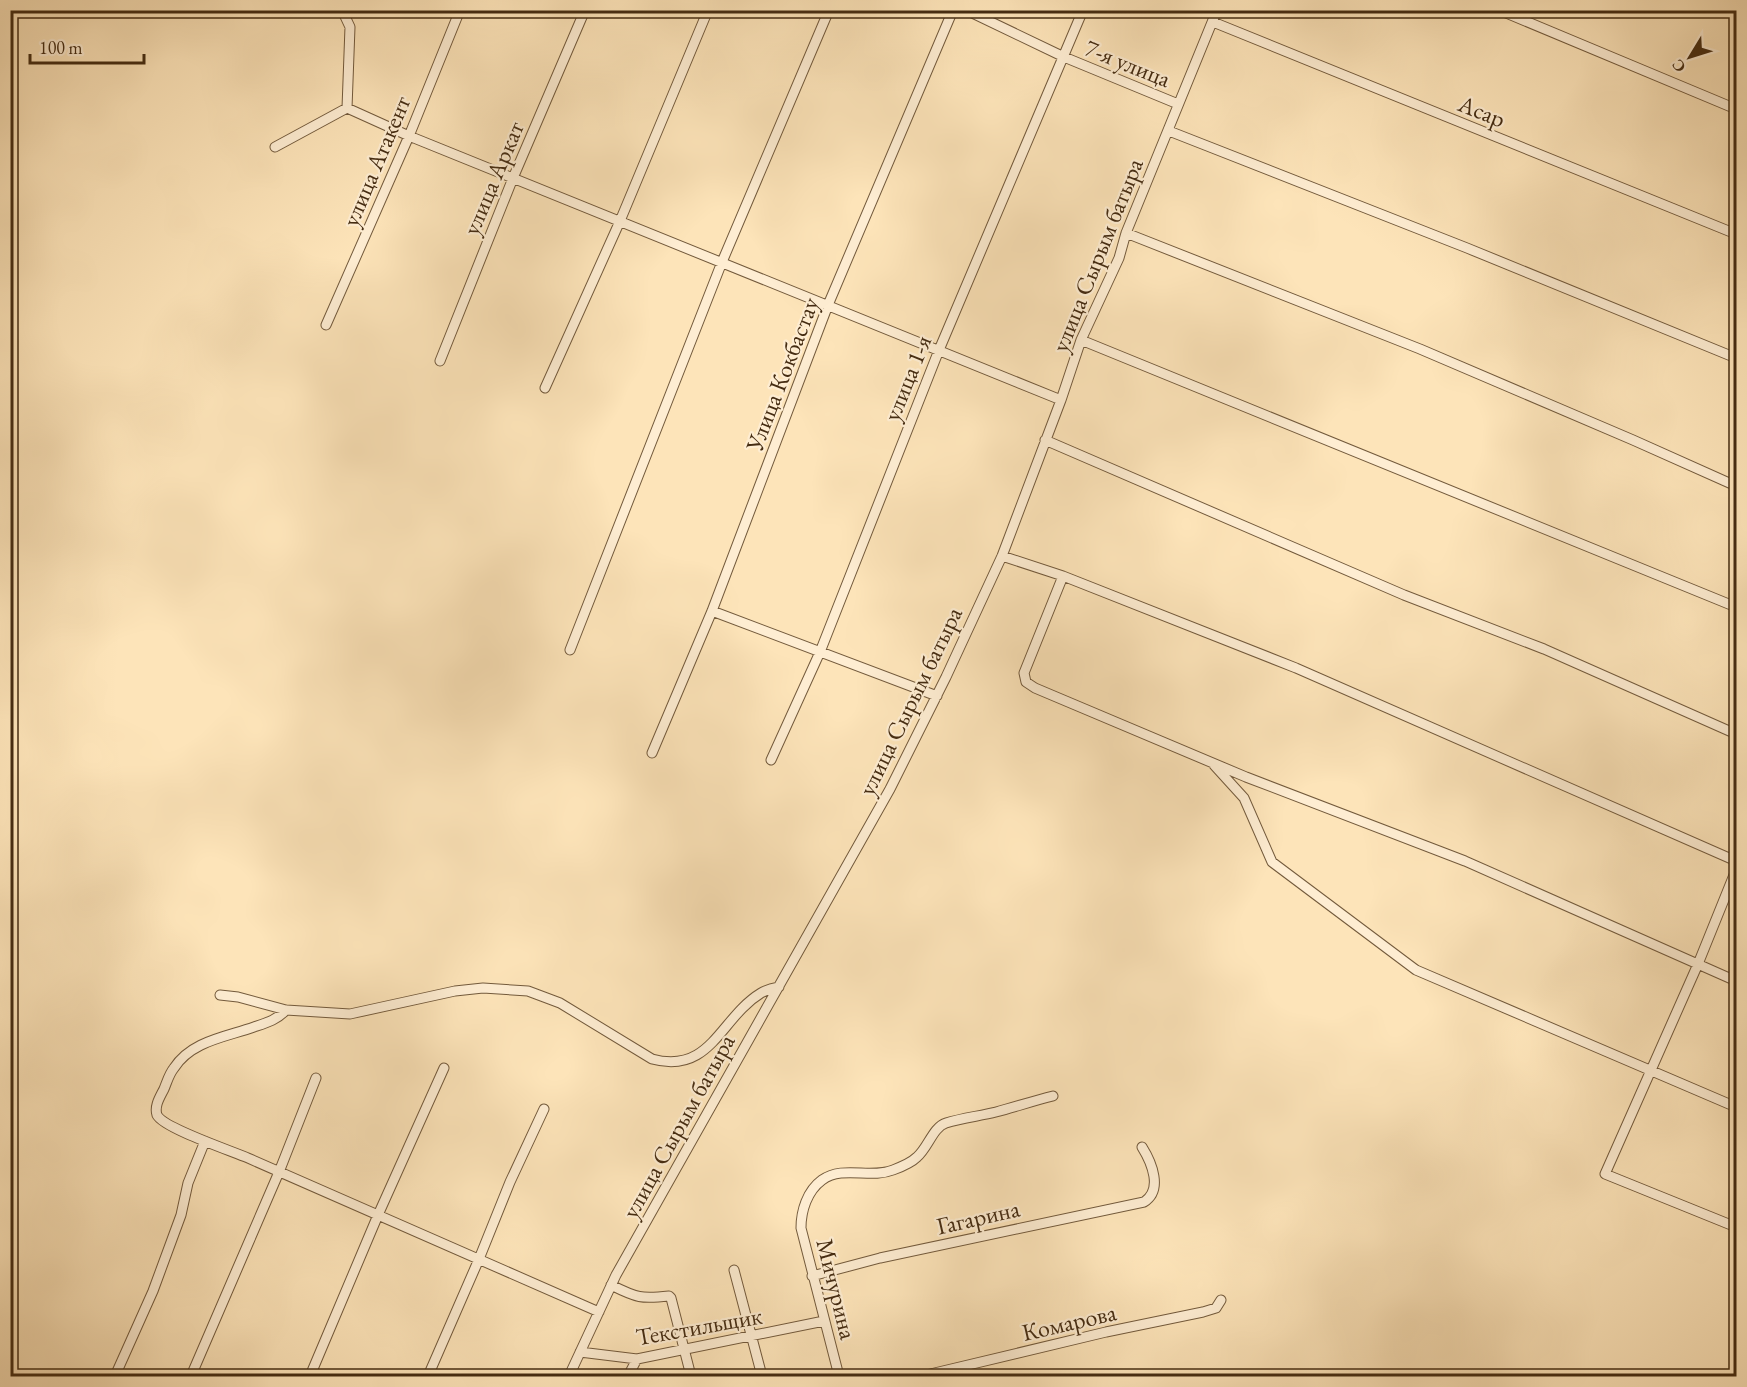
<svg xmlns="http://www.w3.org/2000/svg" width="1747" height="1387" font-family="'EB Garamond',serif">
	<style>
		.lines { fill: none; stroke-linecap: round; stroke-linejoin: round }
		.minor-casing { stroke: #735a3c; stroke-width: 11 }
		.minor { stroke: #feedd2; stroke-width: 9 }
		.labels { text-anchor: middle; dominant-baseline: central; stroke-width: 4.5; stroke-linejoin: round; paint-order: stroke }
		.street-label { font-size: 24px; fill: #452c12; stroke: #feedd2 }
	</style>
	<rect width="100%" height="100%" fill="#fde4b9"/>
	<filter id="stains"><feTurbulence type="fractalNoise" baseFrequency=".00333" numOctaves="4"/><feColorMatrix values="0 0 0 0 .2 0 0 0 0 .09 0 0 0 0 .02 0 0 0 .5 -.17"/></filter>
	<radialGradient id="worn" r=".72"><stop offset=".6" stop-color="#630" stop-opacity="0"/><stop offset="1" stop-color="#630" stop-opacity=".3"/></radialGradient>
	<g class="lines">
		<g class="minor-casing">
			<path id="minor" d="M342,10L350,27L347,108
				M966,10L1064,57L1178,104
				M1499,10L1736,109
				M1213,22L1736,234
				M1169,131L1467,248L1736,358
				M275,147L347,108L409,136L1061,400
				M1126,233L1420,349L1633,440L1736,486
				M326,325L409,136L460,10
				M1081,340L1736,607
				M440,361L513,178L585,10
				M545,388L620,221L708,10
				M1045,440L1404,595L1544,649L1736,734
				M1002,556L1063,576L1296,668L1736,861
				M1063,576L1024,673L1026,682L1035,688L1246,777L1465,861L1736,981
				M712,611L937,696
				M570,650L722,262L829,10
				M652,753L712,611L828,305L953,10
				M771,760L820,652L939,350L1083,10
				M1214,765L1244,798L1272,862L1416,970L1736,1107
				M1736,870L1698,964L1605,1174L1736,1227
				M220,995L238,997L286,1010L350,1014L455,991L483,988L528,991L560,1003L652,1059C711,1075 720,1018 761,993C766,990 773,988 779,987
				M286,1010C277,1020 266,1023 254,1027C226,1037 191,1041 174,1068C169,1074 167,1082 164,1089C160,1097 154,1106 157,1115C163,1128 232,1151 248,1158L599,1312
				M734,1270L762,1376
				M812,1276L880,1258L1144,1202C1163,1190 1152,1163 1142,1147
				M611,1285C637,1298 641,1299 669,1296L671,1298L691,1376
				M580,1352L637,1359L824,1321
				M115,1376L153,1291L181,1215L188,1183L205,1141
				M191,1376L279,1172L316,1078
				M310,1376L378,1215L444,1068
				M428,1376L479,1259L510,1182L544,1109
				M569,1376L616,1275L890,789L946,677L1002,556L1061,400L1081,340L1119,258L1126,233L1217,10
				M628,1376L637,1359
				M839,1376L801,1228C801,1211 807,1191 822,1180C843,1165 870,1179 893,1170C901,1167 911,1163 917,1157C928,1148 933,1127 946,1123C962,1118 980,1116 996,1112C1015,1107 1033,1101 1053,1096
				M922,1376L1106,1332L1203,1312L1216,1308L1221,1300"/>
		</g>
		<use href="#minor" class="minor"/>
	</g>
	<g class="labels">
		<g class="street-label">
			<text transform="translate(1128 63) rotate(22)">7-я улица</text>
			<text transform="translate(1482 111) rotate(22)">Асар</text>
			<text transform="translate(376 161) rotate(-67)">улица Атакент</text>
			<text transform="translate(493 178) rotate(-67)">улица Аркат</text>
			<text transform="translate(1097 255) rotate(-68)">улица Сырым батыра</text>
			<text transform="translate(782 374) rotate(-69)">Улица Кокбастау</text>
			<text transform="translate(907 378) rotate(-68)">улица 1-я</text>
			<text transform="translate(910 701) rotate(-64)">улица Сырым батыра</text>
			<text transform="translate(678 1126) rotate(-61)">улица Сырым батыра</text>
			<text transform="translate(978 1217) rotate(-13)">Гагарина</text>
			<text transform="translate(837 1289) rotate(76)">Мичурина</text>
			<text transform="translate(1069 1322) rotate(-13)">Комарова</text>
			<text transform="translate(699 1326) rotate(-10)">Текстильщик</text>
		</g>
	</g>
	<rect width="1747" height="1387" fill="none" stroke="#fde4b9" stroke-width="36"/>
	<rect x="12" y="12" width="1723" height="1363" fill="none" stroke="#452c12" stroke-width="3"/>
	<rect x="18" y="18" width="1711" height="1351" fill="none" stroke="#452c12" stroke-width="1.5"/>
	<g transform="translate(1690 57) rotate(232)" stroke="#feedd2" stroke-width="4.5" paint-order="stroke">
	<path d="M0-4.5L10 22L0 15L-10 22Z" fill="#452c12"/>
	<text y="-9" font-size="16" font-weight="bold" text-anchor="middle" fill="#452c12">С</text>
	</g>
	<path d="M30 54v9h114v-9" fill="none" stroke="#452c12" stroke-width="3"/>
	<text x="39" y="54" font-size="18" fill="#452c12" stroke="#feedd2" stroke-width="4.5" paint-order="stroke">100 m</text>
	<rect width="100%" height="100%" filter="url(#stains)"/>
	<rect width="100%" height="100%" fill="url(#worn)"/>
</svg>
